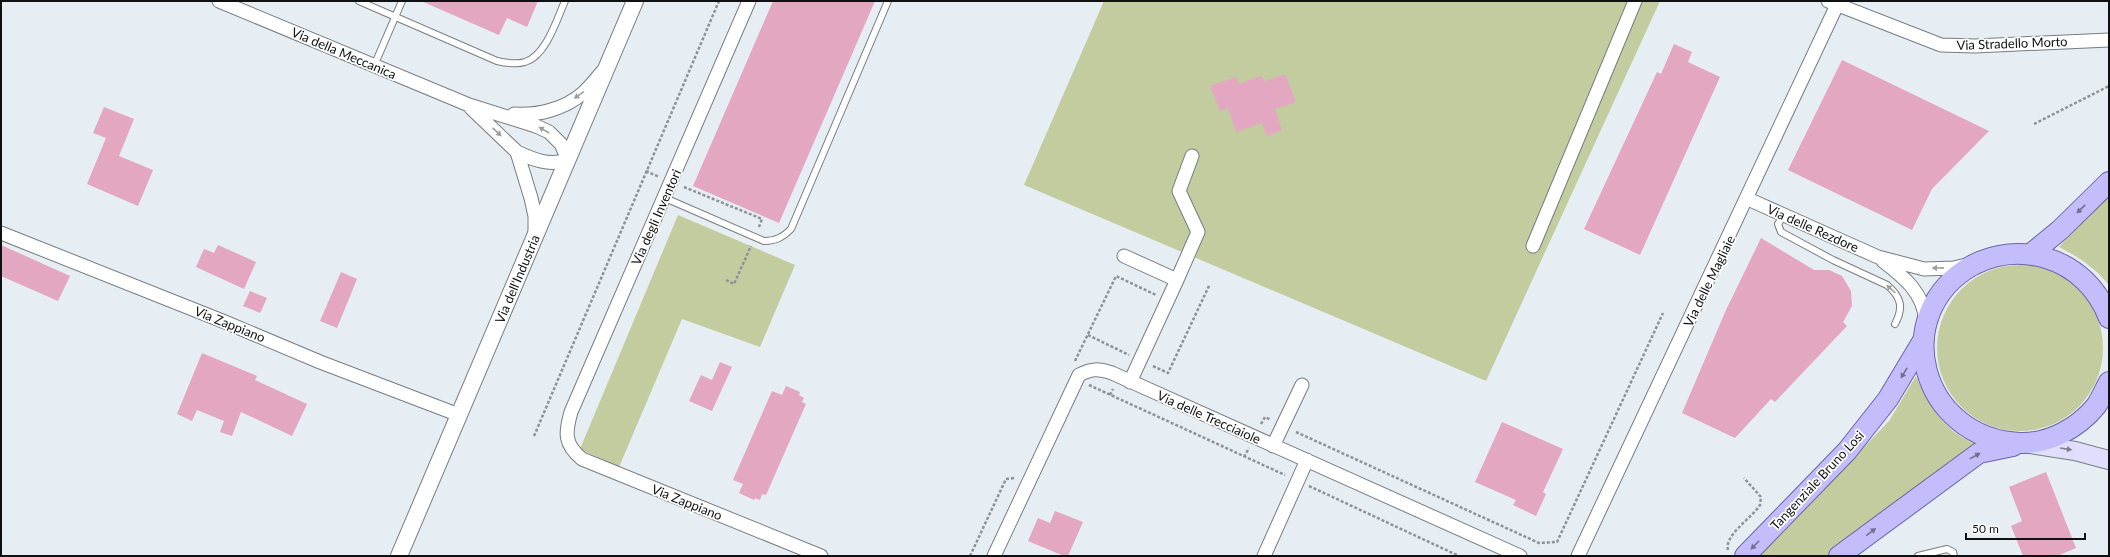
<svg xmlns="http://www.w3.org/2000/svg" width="2110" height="557" font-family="Lato,sans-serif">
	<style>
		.green { fill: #c2cc9f }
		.building { fill: #e3a7c1 }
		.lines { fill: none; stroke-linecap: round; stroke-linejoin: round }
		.service-casing { stroke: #777d82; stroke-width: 8 }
		.minor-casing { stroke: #777d82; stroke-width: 15 }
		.tertiary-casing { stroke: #777d82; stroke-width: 18 }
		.secondary-casing { stroke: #777d82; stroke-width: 20 }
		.primary-casing { stroke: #6a64a8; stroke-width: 22 }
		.path { stroke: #8d9297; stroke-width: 2.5; stroke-dasharray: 3 2; stroke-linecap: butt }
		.service { stroke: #fff; stroke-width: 6 }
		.minor { stroke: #fff; stroke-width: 13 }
		.tertiary { stroke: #fff; stroke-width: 16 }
		.secondary { stroke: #e1defd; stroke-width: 18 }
		.primary { stroke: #c3bdfb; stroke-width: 20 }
		.oneway { fill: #9f9fa0 }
		.oneway2 { fill: #726f92 }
		.oneway3 { fill: #828193 }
		.labels { text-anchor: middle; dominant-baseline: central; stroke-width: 3.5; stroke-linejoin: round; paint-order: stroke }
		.street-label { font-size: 13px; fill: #0e1012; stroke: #fff }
	</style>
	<rect width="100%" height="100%" fill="#e6edf3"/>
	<path class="green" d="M1104,1H1660L1486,381L1024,185Z
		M2109,194V285C2095,268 2079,257 2059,247Z
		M678,215L795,265L760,347L682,319L619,467L580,449Z
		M1937 348a83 83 0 1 1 166 0a83 83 0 1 1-166 0Z
		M1916,376C1929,406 1944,432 1976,444L1827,556H1759L1889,421Z"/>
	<path class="building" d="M421,1H538L527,27L507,18L499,35Z
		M773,1H875L779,223L693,186Z
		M1674,44L1692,52L1688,62L1720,77L1640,255L1584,229L1657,72L1661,74Z
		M1842,60L1989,131L1932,189L1912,230L1788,170Z
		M1285,74L1296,102L1275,109L1282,130L1267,136L1262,123L1236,132L1228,108L1220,111L1210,86L1236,77L1239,84L1261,76L1265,81Z
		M104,107L134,119L119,156L153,170L138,206L87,184L106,138L93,133Z
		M1761,238L1814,270H1829L1842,276L1851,291L1852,306L1843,322L1847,326L1775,402L1771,399L1735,438L1682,413L1726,310Z
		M1,245L70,276L58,301L1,276Z
		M218,245L256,262L244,289L196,267L204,249L214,253Z
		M341,272L357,279L337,328L320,321Z
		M250,291L267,298L260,313L243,306Z
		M202,353L257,376L255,380L307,404L292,436L241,412L232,436L220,432L224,421L197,410L192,421L177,414Z
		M720,362L732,367L712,411L689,401L701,375L712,380Z
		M786,386L800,392L799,395L804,398L802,402L806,404L766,495L762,494L760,500L755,498L754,500L739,493L743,484L733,480L772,391L782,395Z
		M1502,422L1563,449L1543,492L1546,494L1536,516L1513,505L1516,500L1475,482Z
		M2046,472L2076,548L2057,556H2023L2011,526L2022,521L2009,487Z
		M1055,511L1083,522L1068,556H1064L1028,541L1038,518L1050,523Z"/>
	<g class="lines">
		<g class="service-casing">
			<path id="service" d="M359,1L497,61C506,63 516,65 525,62C546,56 557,19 565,1
				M374,66L402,1
				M665,198L764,241C776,241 783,237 791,229L888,1
				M1784,215L1778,224L1781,232L1833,260L1887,285C1901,297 1904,307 1895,324
				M1918,556L1947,549L1953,552L1954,556"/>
		</g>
		<g class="minor-casing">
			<path id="minor" d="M219,1L469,105L536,126L549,132L561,144L568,160C549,166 534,160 517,152
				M749,1L571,412C565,433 564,444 582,459L821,556
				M1828,1L1941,45L1975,46L2109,40
				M471,108L517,152L531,198L535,216V233
				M514,114C537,116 565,109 583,93C590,87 596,79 602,72
				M1748,199L1878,257L1924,269L1954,268L1970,264
				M1,233L225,322L320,362L459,415
				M1533,246L1635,1
				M1124,256L1177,280L1130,382
				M1883,261C1904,277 1924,293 1926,322
				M1177,280L1198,232L1179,191L1192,156
				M1273,446L1302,385
				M994,556L1079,375C1092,368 1099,369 1112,373L1520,556
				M1264,556L1307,460
				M1578,556L1837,5"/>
		</g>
		<g class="tertiary-casing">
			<path id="tertiary" d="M399,556L635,1"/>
		</g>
		<g class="secondary-casing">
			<path id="secondary" d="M2030,444L2075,451L2109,460"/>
		</g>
		<g class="primary-casing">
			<path id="primary" d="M2032,253L2060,230L2109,182
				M2109,318C2098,289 2076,267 2046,258C2022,251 1996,253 1973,265C1887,313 1920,439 2020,443C2049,444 2078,428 2096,406C2101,399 2105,389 2109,382
				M1745,556L1847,451L1888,399L1924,339
				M1839,556L1979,453L2013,446"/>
		</g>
		<path class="path" d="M2034,124L2109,86
			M646,171L659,177
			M684,187L762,219L759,227
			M726,280L734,284L751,246
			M1088,335L1129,355
			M1075,361L1116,276L1156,295
			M1153,366L1168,373L1209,286
			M1089,385L1285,475
			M1110,395L1113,389
			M1261,424L1265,417L1271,420
			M1296,432L1539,543L1557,542L1663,313
			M534,436L719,1
			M1244,457L1249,448
			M1309,486L1459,556
			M1728,550C1724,535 1752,518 1760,505L1761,497L1744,478
			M970,556L1006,479L1015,478"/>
		<use href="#service" class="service"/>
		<use href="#minor" class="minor"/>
		<use href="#tertiary" class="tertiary"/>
		<use href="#secondary" class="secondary"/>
		<use href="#primary" class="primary"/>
	</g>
	<defs><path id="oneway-solid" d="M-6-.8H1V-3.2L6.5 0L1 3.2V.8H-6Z"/></defs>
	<g class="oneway">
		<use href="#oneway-solid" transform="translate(579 95) rotate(145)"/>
		<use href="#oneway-solid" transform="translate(544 130) rotate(-150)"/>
		<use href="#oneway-solid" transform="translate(497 132) rotate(43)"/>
		<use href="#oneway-solid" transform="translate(1938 268) rotate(179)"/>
		<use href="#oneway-solid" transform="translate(1891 289) rotate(-138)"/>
	</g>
	<g class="oneway2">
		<use href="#oneway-solid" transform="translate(2081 209) rotate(136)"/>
		<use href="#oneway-solid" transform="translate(1904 373) rotate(121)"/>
		<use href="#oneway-solid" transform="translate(1975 456) rotate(-29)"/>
		<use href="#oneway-solid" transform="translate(1871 532) rotate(-37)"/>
		<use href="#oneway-solid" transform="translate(1755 545) rotate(134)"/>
	</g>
	<use class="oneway3" href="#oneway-solid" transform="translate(2066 449) rotate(9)"/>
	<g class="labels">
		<g class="street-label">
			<text transform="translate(2012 43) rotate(-2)">Via Stradello Morto</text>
			<text transform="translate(344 53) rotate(23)">Via della Meccanica</text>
			<text transform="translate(656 217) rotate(-66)">Via degli Inventori</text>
			<text transform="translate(1813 228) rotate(24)">Via delle Rezdore</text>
			<text transform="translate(517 279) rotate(-67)">Via dell'Industria</text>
			<text transform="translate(1709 281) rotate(-64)">Via delle Magliaie</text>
			<text transform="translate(230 324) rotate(22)">Via Zappiano</text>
			<text transform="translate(1209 417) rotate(24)">Via delle Trecciaiole</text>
			<text transform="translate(1817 480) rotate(-47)">Tangenziale Bruno Losi</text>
			<text transform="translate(687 502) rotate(22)">Via Zappiano</text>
		</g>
	</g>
	<rect width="2110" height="557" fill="none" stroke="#0e1012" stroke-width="4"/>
	<path d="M1966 533v6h119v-6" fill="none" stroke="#0e1012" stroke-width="2"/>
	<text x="1972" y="533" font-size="12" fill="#0e1012" stroke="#ffffff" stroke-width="3" paint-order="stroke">50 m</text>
</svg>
